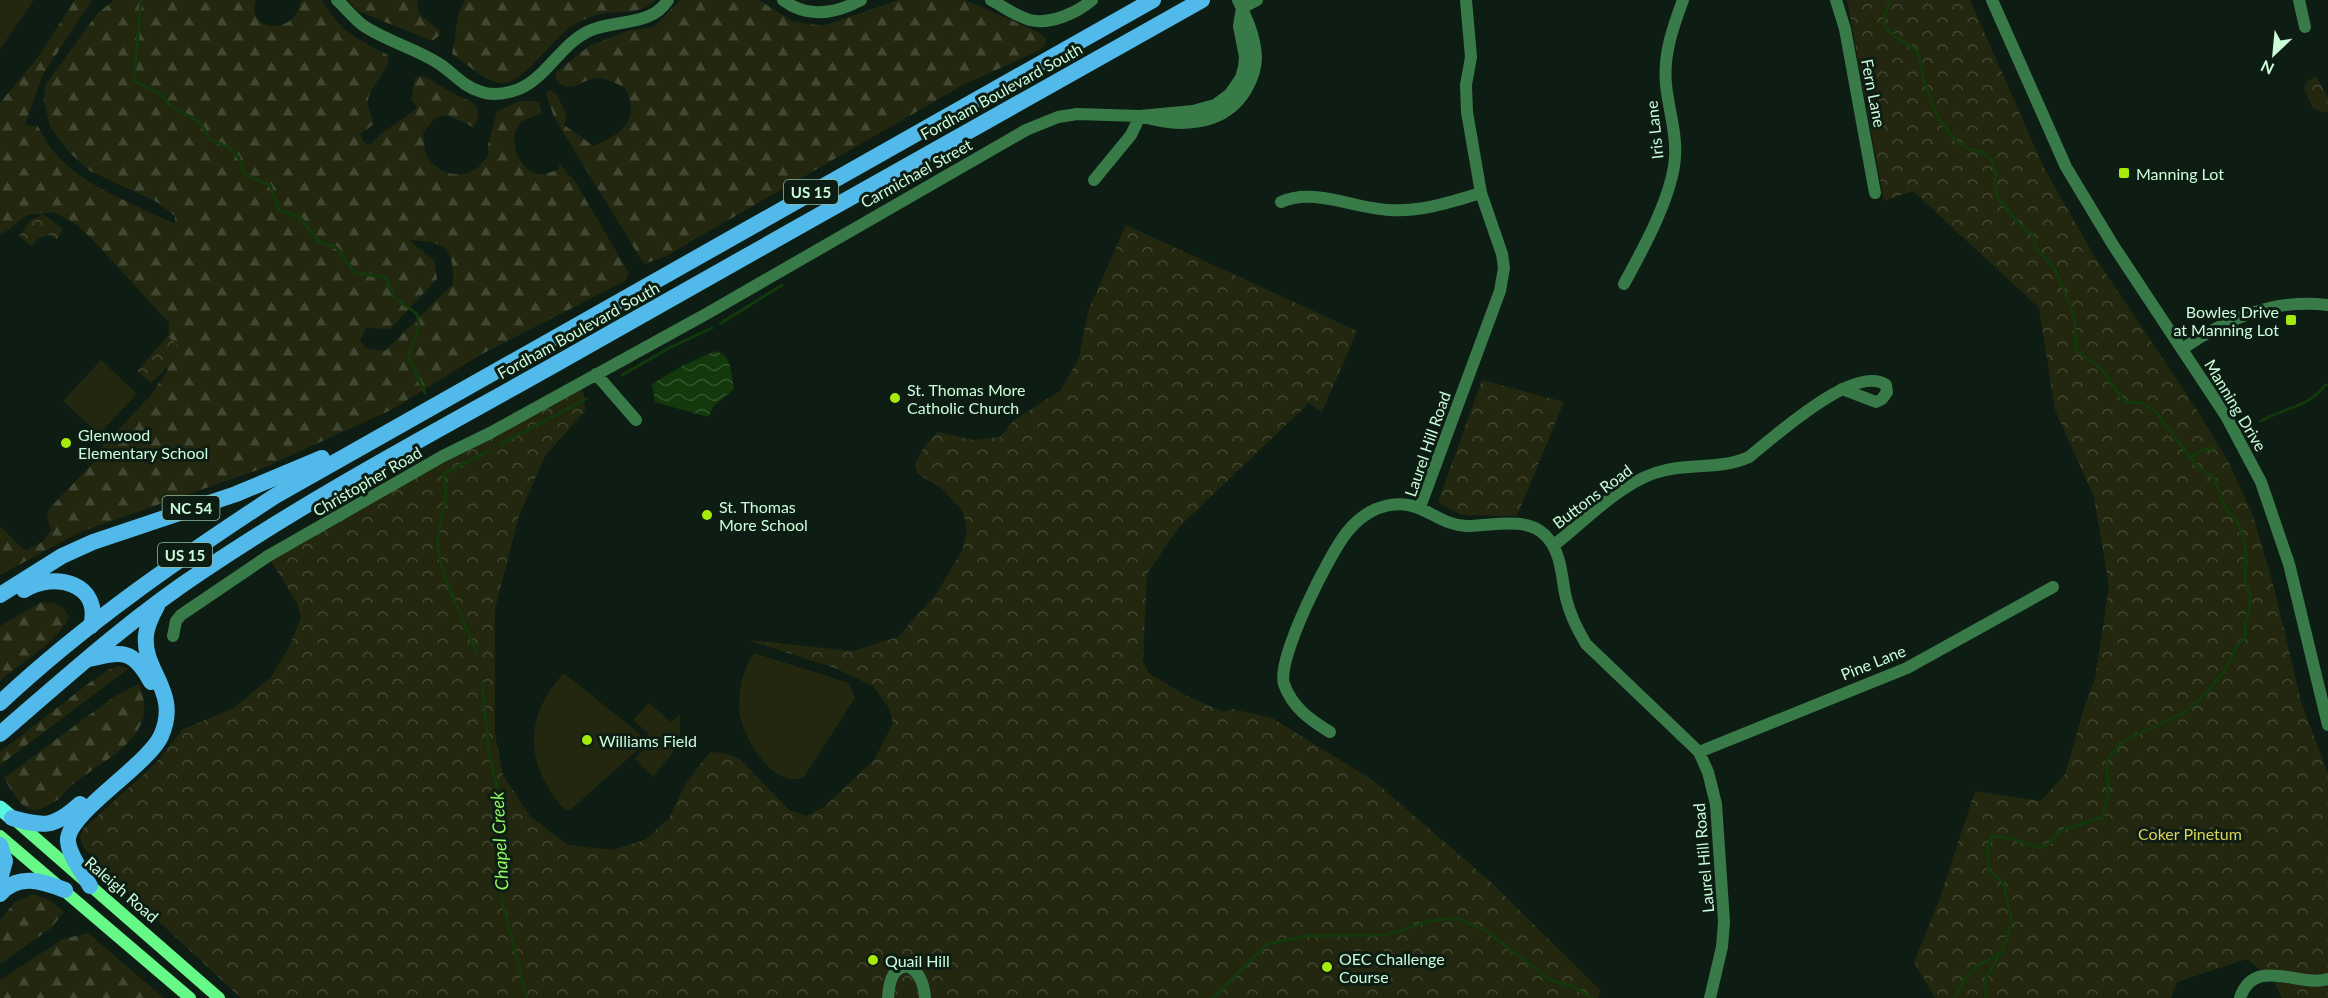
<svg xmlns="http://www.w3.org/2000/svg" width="2328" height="998" font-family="Lato,sans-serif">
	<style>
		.grass { fill: #232710 }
		.forest { fill: url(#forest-firs); fill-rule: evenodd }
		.park { fill: url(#park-crowns) }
		.water { fill: url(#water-waves) }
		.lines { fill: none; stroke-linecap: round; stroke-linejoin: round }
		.stream { stroke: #12380b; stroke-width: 3 }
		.minor { stroke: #397a49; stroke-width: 12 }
		.tertiary { stroke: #397a49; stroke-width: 12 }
		.secondary { stroke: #66f988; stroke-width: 12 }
		.primary { stroke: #57f8dd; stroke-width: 15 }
		.trunk { stroke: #51baea; stroke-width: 16 }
		.poi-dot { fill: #a6ea0a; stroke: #0d1d13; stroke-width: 2 }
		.labels { text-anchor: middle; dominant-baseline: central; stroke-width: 6; stroke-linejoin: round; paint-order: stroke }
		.shield { fill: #0d1d13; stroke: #92ba9f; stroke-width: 1.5 }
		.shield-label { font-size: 15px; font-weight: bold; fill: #cbfddb }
		.street-label { font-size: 16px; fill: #cbfddb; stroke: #0d1d13 }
		.poi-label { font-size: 16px; fill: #cbfddb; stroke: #0d1d13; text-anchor: start }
		.park-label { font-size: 16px; fill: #d9d35b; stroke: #0d1d13 }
		.water-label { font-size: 18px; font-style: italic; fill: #91f85d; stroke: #0d1d13 }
	</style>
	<defs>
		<pattern id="forest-firs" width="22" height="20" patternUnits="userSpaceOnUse" patternTransform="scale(1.5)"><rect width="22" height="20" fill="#232710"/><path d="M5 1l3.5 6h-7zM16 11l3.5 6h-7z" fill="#424732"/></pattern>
		<pattern id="park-crowns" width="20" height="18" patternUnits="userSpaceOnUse" patternTransform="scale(1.5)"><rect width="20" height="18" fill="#232710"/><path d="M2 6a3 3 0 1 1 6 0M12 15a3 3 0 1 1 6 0" fill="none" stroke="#424732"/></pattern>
		<pattern id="water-waves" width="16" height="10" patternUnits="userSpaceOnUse" patternTransform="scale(1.5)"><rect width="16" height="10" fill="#12380b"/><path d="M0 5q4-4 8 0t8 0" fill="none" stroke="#33562e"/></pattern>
	</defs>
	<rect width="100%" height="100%" fill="#0d1d13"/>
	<path class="grass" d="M0,0H34L0,49Z
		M101,360L137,394L99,434L63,401Z
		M754,653L849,683L855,698L804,777C774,792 739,733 739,707C739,687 743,669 754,653Z
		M564,673L640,734L641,747L569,811C559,806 553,796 548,787C523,747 533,706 564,673Z
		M649,703L671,722L680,714V743L653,777L635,759L646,747L648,733L633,720Z"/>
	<path class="forest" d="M75,0H92L42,76L25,125L38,126C56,168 97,188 136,206C149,212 162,219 175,223V216L157,202L90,171L70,153L50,127L44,100L46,84L97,14L114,0H256C247,25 277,34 293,18C297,14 300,5 302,0H322C338,30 360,41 388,55C391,69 371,84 368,100C367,107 372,117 374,124L360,134L363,142L370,145L381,134L416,109L417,106L411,100L415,78L424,76C434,82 444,88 454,94C469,102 488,104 473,127L447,115L436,117L423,133C424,139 424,150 427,156C436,173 459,180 476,169C481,166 485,159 488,155V145L497,111L520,101H539L542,114C535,116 526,118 520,124C507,137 518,167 534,173C542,176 550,172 558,170L560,163L568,174L574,180L629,273L625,281L480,355L393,409L263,468L80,532L0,575V526L20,547L27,550L42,542L51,530L47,517L49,509L94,462L106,439L122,426L149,397L167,372L169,323L92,239L73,222L53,212L27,215L0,236V103L38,57ZM409,240C444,242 454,246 453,284L385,351L366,348L360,341L366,328L390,329L437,279L434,260Z
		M347,0H417L419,14L440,31L439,36L432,41L358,11Z
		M465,0H655C642,14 625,11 608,13C598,14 586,18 577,23C555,33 527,81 504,83C490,85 464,62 452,54L459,12Z
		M680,0H759L792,21L822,26L899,0H965L1040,33L1046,39V43L1040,50L963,85L666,256L644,264L554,117L546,94L549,90L556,94C561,105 570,113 564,125L594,146C620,135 642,119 625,88C618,84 606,78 598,78C580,79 575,94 557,82L555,73L589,46L630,30L654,27Z
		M42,602C54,602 64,605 69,617C56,644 22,661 0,681V626Z
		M119,666L129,668L0,765V752L89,683L110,669Z
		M139,684C145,699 147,714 139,728C125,753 93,767 72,785C67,788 64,794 60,798C54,802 41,810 35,810C20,810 11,788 4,778L115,696Z
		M33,894L49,900L64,912L51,928L0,964V920L15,902Z
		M88,933L164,998H0V980L63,939Z"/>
	<path class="park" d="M1847,0H1970L2044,168L2093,254L2199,413L2229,463L2253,516L2274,588L2302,705L2328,773V998H2282L2274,981L2247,959L2177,982L2171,998H1935L1914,962L1937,906L1975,791L2041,801L2065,774L2085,705L2095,679L2109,586L2094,497L2055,410L2039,308L1913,191L1884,201Z
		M2316,76L2328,97V111L2323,113L2313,108L2304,89L2306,82Z
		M43,214L63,229L57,240L50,235L39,238L31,246L19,236L31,220Z
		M1126,225L1357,331L1322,412L1309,403L1179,527L1147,574L1143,662L1150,674L1185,695L1223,712L1232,709L1272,718L1374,781L1493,884L1601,991L1598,998H241L112,878L84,848L80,836L83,829L155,764L183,729L234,708L271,677L289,647L301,618L298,605L268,556L579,383L584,395L585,411L545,456L519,516L495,609V734L503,775L530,816L568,845L612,850L645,840L669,818L685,785L710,752L723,753L739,758L789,810L806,816L824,807L875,759L893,723L889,708L873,686L835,668L747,640L852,651L898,637L937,593L963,549L967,530L963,511L942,489L917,473L915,464L926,444L938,432L974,440L1000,437L1014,420L1060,391L1079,358L1088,311Z
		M168,336L183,352L151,383L137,371Z
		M1482,380L1564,402L1517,516L1461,515L1438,502Z"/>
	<path class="water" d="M715,351C732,355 731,373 734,389L714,406L708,417L655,402L652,384L682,366Z"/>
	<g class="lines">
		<path class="stream" d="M141,0L134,81L159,93L172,107L200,122L209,138L229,148L238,156L245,175L270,185L279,210L300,217L318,241L337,248L355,273L385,277L395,298L417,314L419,327L408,356L425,393
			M1890,0L1884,16V24L1890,33L1915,49L1922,64V75L1937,116L1954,139L1966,148L1982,152L1992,161L1996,172L1994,185L1998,198L2021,226L2032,234L2036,247L2056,271L2074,315L2076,350L2101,369L2125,402L2141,403L2155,411L2197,466L2214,478L2225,507L2237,521L2242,535L2246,551L2245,580L2250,595V608L2245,622L2246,635L2238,645L2224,672L2203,696L2185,712L2122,742L2107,760L2108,797L2103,817L2060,831L2050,843L2040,848L2011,838L1992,836L1987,848L1989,871L2003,882L2012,922L2002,951L1986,978V998
			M721,323L782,285
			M622,375L669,348L712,328
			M2261,421C2282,409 2311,406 2325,385H2328
			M501,444L586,399
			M2191,458L2201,451L2214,448
			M476,652C464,617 443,585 438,548C436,527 445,511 446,493C446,487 444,480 443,474L488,451
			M482,682L489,753L500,801L503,858L501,896L527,998
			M1213,998L1267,944L1307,936L1385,935L1430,921L1457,918L1486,931L1548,979L1574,987L1592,998
			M1954,998C1961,987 1967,972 1979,965C1988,960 1991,960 2000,952"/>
		<path class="minor" d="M337,0C346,8 354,19 364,26C388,42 418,49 441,65C454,74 463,86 479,91C491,96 506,94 519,89C547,77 561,44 589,31C615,19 651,27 668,0
			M783,0C808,19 835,14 861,0
			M991,0C1004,7 1016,16 1030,20C1050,25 1077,13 1092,0
			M1836,0L1845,29L1875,193
			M2299,0L2305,27
			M1242,8L1257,0
			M1144,117C1181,128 1226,126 1247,88C1252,79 1256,68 1256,57C1255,36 1247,19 1238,0
			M1094,180L1131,135L1140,116
			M1281,202C1314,187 1355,209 1390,210C1421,212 1451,202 1481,193
			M1624,284C1642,251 1673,195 1675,157C1677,133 1668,108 1666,84C1663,55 1673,27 1683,0
			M2182,349C2226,319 2274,298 2328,305
			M596,374L636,420
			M1420,507L1500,291L1504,268L1502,254L1481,193L1467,112L1466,85L1471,57L1466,0
			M1554,545C1588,519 1623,479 1666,470C1694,464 1722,469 1749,457C1774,437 1855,363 1886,385L1887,392L1882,399L1876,402L1842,389
			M173,636L176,621L181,615L268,556L443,456L490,433L708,313L1026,130L1058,117L1077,114L1140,116L1193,111L1215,105L1230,94L1241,78L1244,67L1245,57L1239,26L1242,8
			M1330,732C1310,720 1292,707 1284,684C1276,659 1330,552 1348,531C1356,521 1365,514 1376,509C1420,492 1432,525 1467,526C1491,526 1526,516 1545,535C1562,552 1561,576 1566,598C1570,615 1577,629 1586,644L1699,752L1708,772L1716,804L1724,922L1722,947L1710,998
			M1699,752L1907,668L2053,587
			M888,998C889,984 891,968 907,966C920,971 924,985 925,998
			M2240,998C2254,955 2300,988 2328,979"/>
		<path class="tertiary" d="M1992,0L2066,167L2113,245L2226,416L2261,482L2289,564L2328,725"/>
		<path class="secondary" d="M15,820L219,998
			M0,836L190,998"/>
		<path class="primary" d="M0,808L12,818"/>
		<path class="trunk" d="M24,590C54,571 102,583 91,626
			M0,595L62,556L93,542L236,494L322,458
			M89,659C123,651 133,649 151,682
			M0,703C84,624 179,559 275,496L1153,0
			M0,734C66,677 131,618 204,570C326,488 456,421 584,348C790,232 995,115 1202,0
			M12,818C44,827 54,828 80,804
			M0,845L5,861L0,879
			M90,886C83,872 69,856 68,841C66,814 147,766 161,736C181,691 142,672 146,635C147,624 152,615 157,606
			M0,894C18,873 42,881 65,890"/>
	</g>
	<g class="poi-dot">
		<rect x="2118" y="167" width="12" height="12" rx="3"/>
		<rect x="2285" y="314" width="12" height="12" rx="3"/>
		<circle cx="895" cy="398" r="6"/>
		<circle cx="66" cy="443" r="6"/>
		<circle cx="707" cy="515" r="6"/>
		<circle cx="587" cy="740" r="6"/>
		<circle cx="873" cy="960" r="6"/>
		<circle cx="1327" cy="967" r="6"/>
	</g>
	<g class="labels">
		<g class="shield">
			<rect x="784" y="180" width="54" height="24" rx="4.5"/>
			<rect x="162.5" y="496" width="57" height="24" rx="4.5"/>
			<rect x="158" y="543" width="54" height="24" rx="4.5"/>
		</g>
		<g class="shield-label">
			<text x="811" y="192">US 15</text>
			<text x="191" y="508">NC 54</text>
			<text x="185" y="555">US 15</text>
		</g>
		<g class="street-label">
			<text transform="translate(1001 91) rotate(-29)">Fordham Boulevard South</text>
			<text transform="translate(1874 93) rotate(79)">Fern Lane</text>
			<text transform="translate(1654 130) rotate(-96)">Iris Lane</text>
			<text transform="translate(916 173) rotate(-29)">Carmichael Street</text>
			<text transform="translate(578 330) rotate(-29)">Fordham Boulevard South</text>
			<text transform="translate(2236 405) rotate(59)">Manning Drive</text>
			<text transform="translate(1427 444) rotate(-71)">Laurel Hill Road</text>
			<text transform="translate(367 481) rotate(-30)">Christopher Road</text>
			<text transform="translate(1592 496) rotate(-37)">Buttons Road</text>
			<text transform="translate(1873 662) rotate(-22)">Pine Lane</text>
			<text transform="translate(1703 858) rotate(-95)">Laurel Hill Road</text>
			<text transform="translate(122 889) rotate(41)">Raleigh Road</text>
		</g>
		<g class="poi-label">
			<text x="2136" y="173">Manning Lot</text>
			<text x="2279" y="311" text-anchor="end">Bowles Drive<tspan x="2279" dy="18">at Manning Lot</tspan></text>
			<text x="907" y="389">St. Thomas More<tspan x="907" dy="18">Catholic Church</tspan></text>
			<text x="78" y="434">Glenwood<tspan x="78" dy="18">Elementary School</tspan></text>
			<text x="719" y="506">St. Thomas<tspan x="719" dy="18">More School</tspan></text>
			<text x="599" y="740">Williams Field</text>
			<text x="1339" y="958">OEC Challenge<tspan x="1339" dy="18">Course</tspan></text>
			<text x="885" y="960">Quail Hill</text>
		</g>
		<g class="park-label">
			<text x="2190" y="833">Coker Pinetum</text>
		</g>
		<g class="water-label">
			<text transform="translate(499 841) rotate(-93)">Chapel Creek</text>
		</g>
	</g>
	<g transform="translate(2274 54) rotate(206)" stroke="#0d1d13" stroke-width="4.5" paint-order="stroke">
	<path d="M0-4.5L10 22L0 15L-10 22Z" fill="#cbfddb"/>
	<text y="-9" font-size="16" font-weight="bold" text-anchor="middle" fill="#cbfddb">N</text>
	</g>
</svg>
